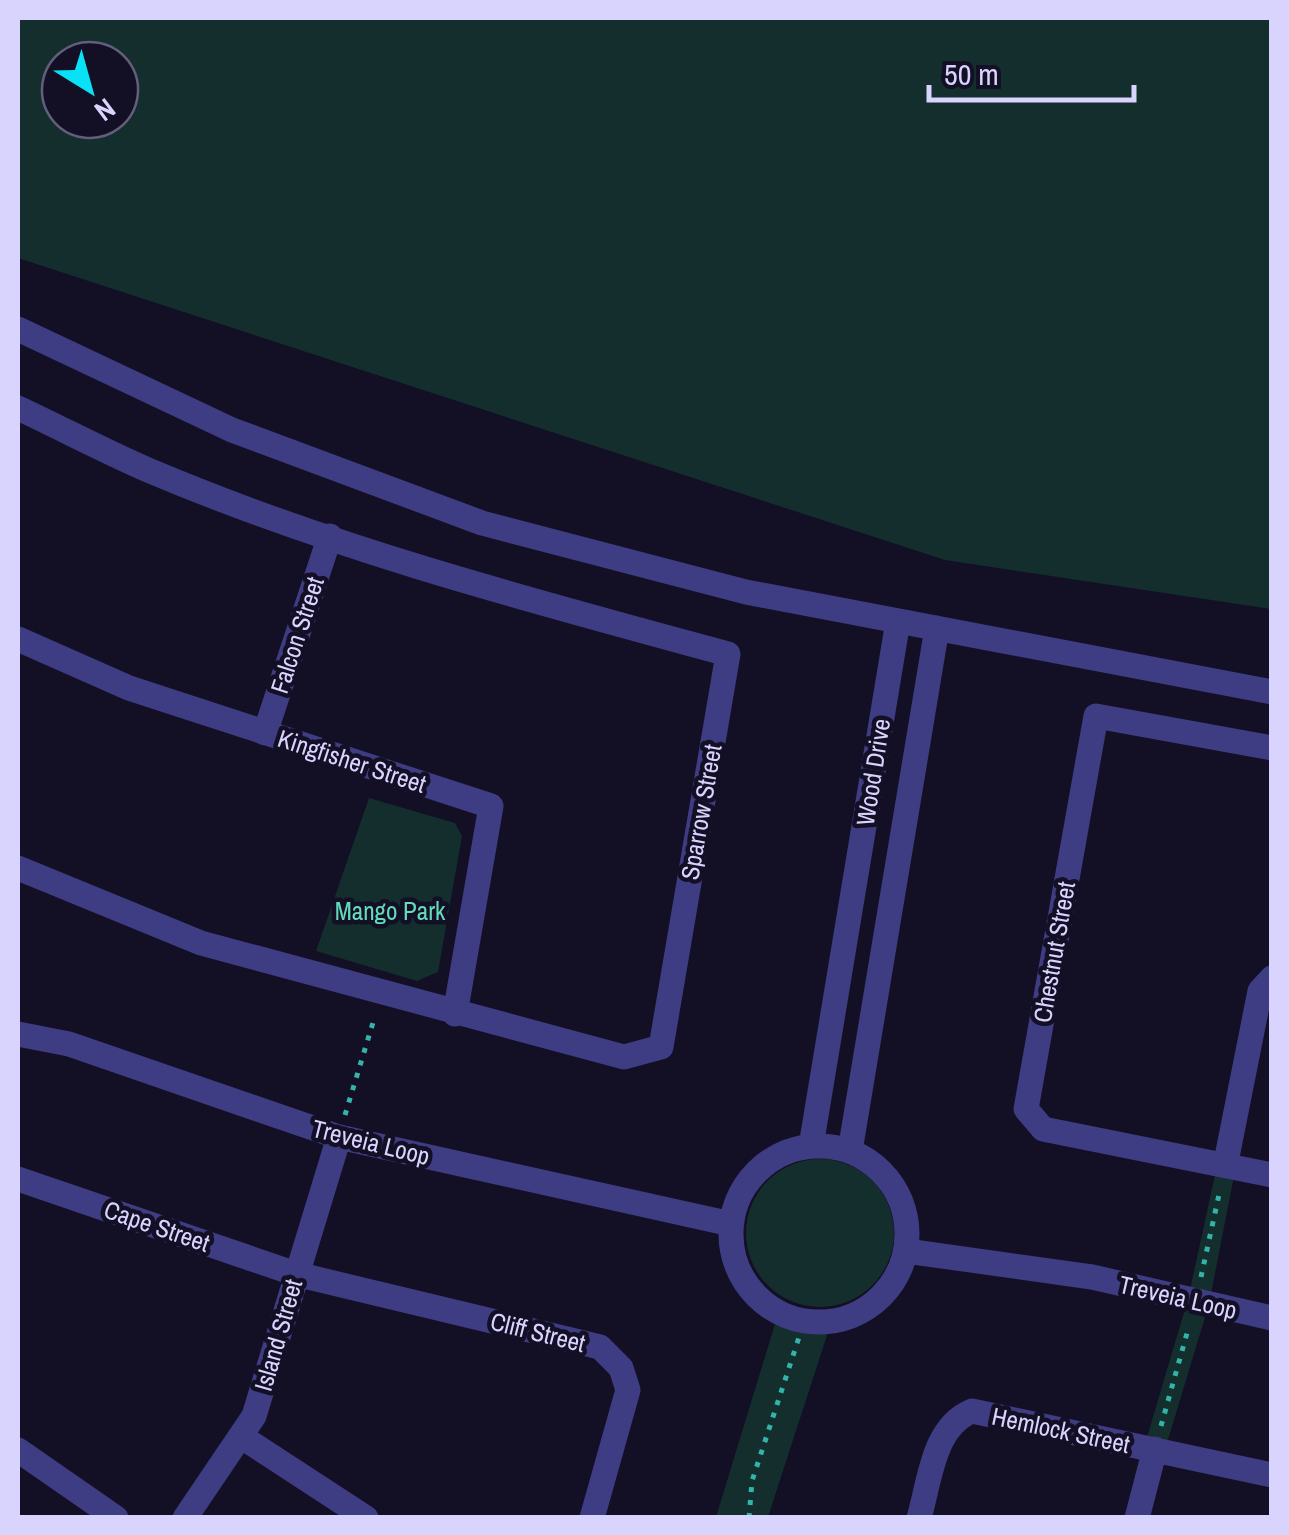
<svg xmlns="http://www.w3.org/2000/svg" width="1289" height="1535" font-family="'Archivo Narrow',sans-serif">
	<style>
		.green { fill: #132e2d; fill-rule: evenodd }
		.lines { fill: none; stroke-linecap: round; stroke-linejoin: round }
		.path { stroke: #33b3a9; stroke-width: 5; stroke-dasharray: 5 8; stroke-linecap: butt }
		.minor { stroke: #3e3c82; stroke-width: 25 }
		.labels { text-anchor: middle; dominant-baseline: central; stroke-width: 9; stroke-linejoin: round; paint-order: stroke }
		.street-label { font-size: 25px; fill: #d9d4fe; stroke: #130f25 }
		.park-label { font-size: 25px; fill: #62dcbc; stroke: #130f25 }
	</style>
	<rect width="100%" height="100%" fill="#130f25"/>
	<path class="green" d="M18,18H1271V609L945,560L18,258ZM60,60H120V120H60Z
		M369,798L455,823L462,836L438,972L417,981L316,951Z
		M746 1233a74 74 0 1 1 148 0a74 74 0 1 1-148 0Z
		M1218,1161L1236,1166L1209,1304L1164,1453L1144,1447L1188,1299Z
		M778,1314L803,1323H831L768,1517H716Z"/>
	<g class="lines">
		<path class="path" d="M345,1115L375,1016
			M1201,1277L1220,1190
			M1161,1426L1189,1326
			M749,1518L752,1481L804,1322"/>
		<path class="minor" d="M18,329L232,430L482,523L746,592L1272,692
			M18,408C61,428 104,451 148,470C334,549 533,601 728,654L661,1047L624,1057L201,943L18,868
			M18,639L129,688L491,806L455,1014
			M265,733L330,536
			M1272,748L1096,716L1026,1109L1043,1129L1272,1175
			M18,1034L69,1044L339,1137L731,1224
			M811,1146L898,621
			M731 1234a88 88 0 1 1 176 0a88 88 0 1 1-176 0Z
			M850,1151L937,628
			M1226,1162L1260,991L1272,978
			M18,1179L296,1274L600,1347L621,1368L628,1390L592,1518
			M906,1251L1092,1277L1272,1318
			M242,1437L366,1518
			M18,1450L116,1518
			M185,1518L254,1416L339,1137
			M919,1518C930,1480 933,1427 972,1411L1272,1475
			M1137,1518L1155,1449"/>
	</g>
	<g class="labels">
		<g class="street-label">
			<text transform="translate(297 635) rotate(-72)">Falcon Street</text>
			<text transform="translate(352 761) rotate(18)">Kingfisher Street</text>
			<text transform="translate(873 772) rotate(-81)">Wood Drive</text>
			<text transform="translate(701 812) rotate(-80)">Sparrow Street</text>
			<text transform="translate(1054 952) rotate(-80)">Chestnut Street</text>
			<text transform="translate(371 1142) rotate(14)">Treveia Loop</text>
			<text transform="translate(157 1226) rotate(19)">Cape Street</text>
			<text transform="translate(1178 1297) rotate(13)">Treveia Loop</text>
			<text transform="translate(538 1332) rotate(14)">Cliff Street</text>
			<text transform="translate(278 1335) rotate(-74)">Island Street</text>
			<text transform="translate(1061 1430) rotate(12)">Hemlock Street</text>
		</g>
		<g class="park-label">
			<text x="390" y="911">Mango Park</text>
		</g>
	</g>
	<rect width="1289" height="1535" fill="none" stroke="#d9d4fe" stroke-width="40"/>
	<g transform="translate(90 90) rotate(143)"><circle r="48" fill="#130f25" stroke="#625e7c" stroke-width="2.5"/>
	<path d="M0-8L18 38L0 25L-18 38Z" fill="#08e1f6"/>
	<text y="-15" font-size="28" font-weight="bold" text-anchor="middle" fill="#d9d4fe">N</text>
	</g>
	<path d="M929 85v15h205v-15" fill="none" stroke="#d9d4fe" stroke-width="5"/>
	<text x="944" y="85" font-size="30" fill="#d9d4fe" stroke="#130f25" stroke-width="8" paint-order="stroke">50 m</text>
</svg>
